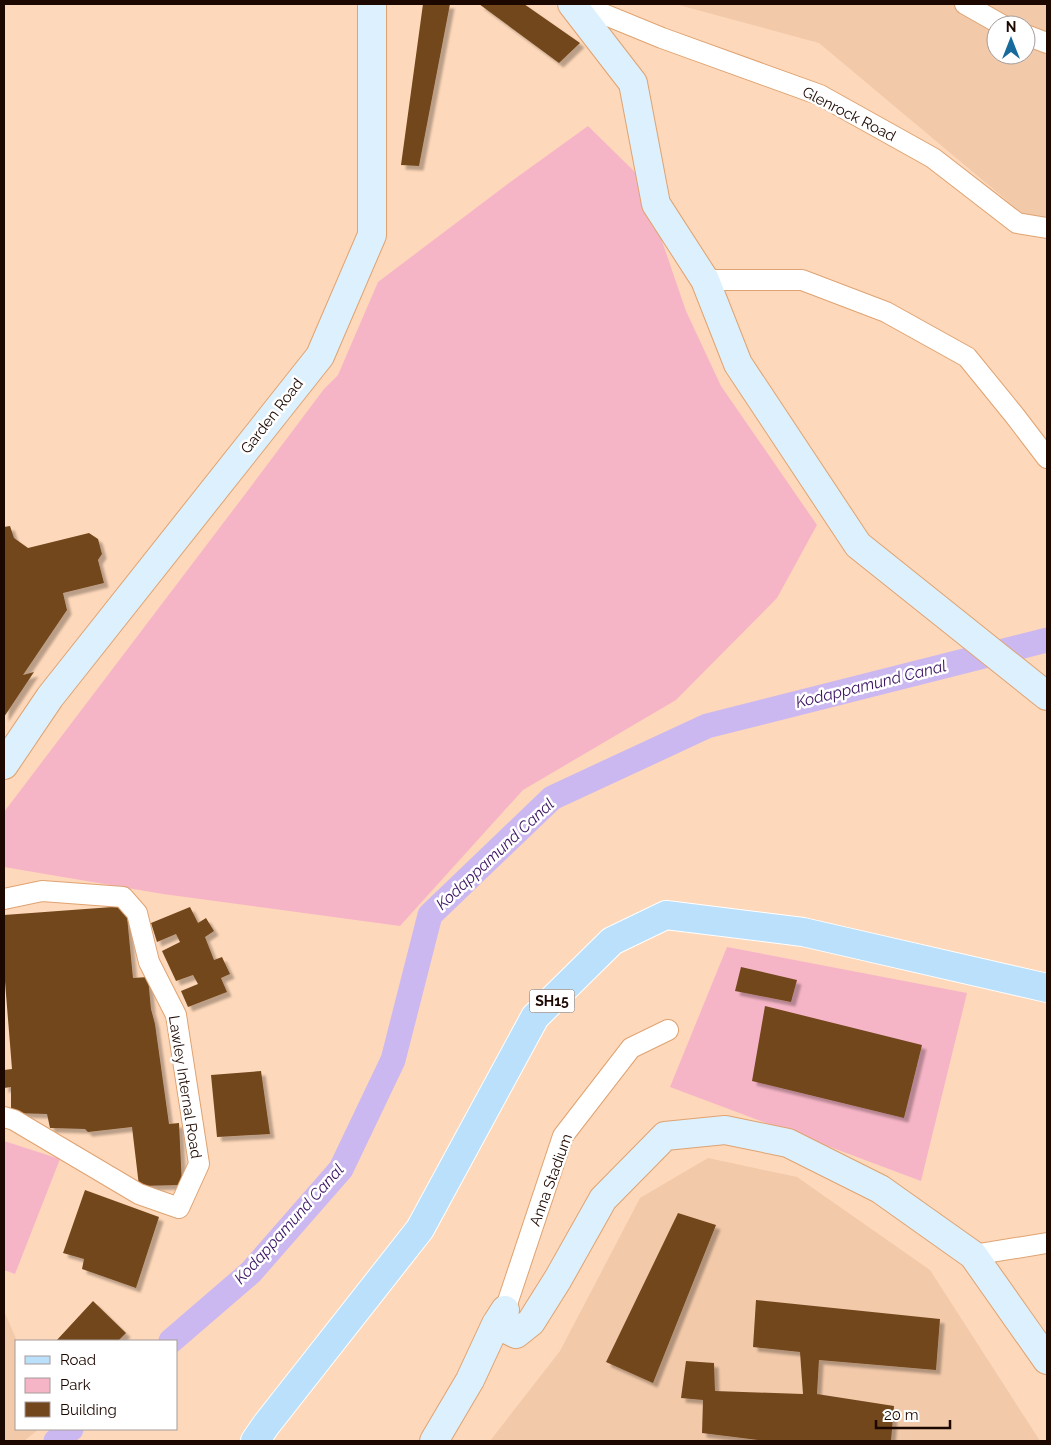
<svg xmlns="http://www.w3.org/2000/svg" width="1051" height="1445" font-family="Raleway,sans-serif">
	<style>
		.built { fill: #f2c9a9; fill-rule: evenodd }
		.green { fill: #f6b5c7 }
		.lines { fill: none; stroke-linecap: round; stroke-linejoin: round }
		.canal { stroke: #ccb8f1; stroke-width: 25 }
		.building { fill: #72471e; filter: url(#shadow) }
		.street-casing { stroke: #dfa371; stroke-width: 22 }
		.secondary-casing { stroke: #dfa371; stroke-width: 30 }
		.primary-casing { stroke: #fff; stroke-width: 30 }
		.street { stroke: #fff; stroke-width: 20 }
		.secondary { stroke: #dcf0fe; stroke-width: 28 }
		.primary { stroke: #bae0fc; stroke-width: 28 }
		.labels { text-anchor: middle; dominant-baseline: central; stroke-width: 5; stroke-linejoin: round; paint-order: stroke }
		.shield { fill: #fff; stroke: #61524c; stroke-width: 1 }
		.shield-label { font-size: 14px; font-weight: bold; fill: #1d0800 }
		.street-label { font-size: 15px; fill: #1d0800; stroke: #fff }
		.water-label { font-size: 16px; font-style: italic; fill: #3a1264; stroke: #fff }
	</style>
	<defs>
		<filter id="shadow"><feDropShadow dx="4.5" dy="4.5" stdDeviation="1" flood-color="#0004"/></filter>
	</defs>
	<rect width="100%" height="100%" fill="#fed8ba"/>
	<path class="built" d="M675,4H1047V219L1023,214L819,43ZM996,25H1026V55H996Z
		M708,1158L797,1177L930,1270L1040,1441H490L560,1351L640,1198Z
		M4,1311L17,1341L16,1429H39L24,1441H4Z"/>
	<path class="green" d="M588,126L640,177L686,311L721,386L817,525L777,598L676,700L523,790L400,926L163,894L4,867V812L246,493L324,389L338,375L378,282L509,183Z
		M727,947L967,993L921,1181L670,1087Z
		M4,1141L60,1159L15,1274L4,1270Z"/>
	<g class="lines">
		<path class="canal" d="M171,1341L251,1272L341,1169L393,1060L430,915L552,798L707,726L1047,640
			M56,1441L71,1429"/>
	</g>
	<path class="building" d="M423,4H450L419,166L401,165Z
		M479,4H524L580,43L559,63Z
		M10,526L14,538L28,548L89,533L98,539L102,554L98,560L104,583L63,593L67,610L23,675L34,672L4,717V527Z
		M126,906L133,978L148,977L151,1009L155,1024L169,1124L179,1123L182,1185L139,1186L132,1127L88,1132L85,1129L50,1128L47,1114L11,1113V1087L4,1088V1070L12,1069L4,969V915Z
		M190,907L198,923L206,918L214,931L205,937L214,960L222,957L230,974L221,978L227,992L188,1007L181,991L198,984L193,975L176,981L162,951L180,942L176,934L157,942L151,923Z
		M741,967L797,980L791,1002L735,991Z
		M765,1006L922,1045L904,1118L752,1081Z
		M261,1071L270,1134L217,1137L211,1075Z
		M85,1190L159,1217L136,1288L82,1269L84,1259L63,1253Z
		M678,1213L716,1225L653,1383L606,1362Z
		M756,1300L940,1319L936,1370L819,1360L817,1394L894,1406L891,1441H767L702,1433L703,1400L681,1398L686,1361L714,1363L715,1391L803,1394L800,1352L753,1347Z
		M93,1301L126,1333L118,1341H56Z"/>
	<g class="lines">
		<g class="street-casing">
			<path id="street" d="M579,4L662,38L820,95L933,158L1017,223L1047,228
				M965,4L1002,25
				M1026,35L1047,43
				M705,280H802L886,312L967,357L1015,416L1047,458
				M4,899L42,891L123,897L137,913L149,962L176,1015L199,1164L179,1208L139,1194L14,1120L4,1117
				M973,1255L1047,1243
				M505,1310L563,1136L631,1048L668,1030"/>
		</g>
		<g class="secondary-casing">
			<path id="secondary" d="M572,4L633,83L656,204L705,280L738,364L858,545L1047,696
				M4,765L50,697L320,356L372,235V4
				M505,1310L496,1324L516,1334L531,1322L558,1279L603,1199L665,1136L725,1130L788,1143L880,1189L973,1255L1047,1360
				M434,1441L470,1380L496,1324"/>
		</g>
		<g class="primary-casing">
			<path id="primary" d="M255,1441L266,1425L420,1229L535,1017L612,941L666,915L803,932L1047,988"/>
		</g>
		<use href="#street" class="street"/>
		<use href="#secondary" class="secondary"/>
		<use href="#primary" class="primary"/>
	</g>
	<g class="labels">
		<rect class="shield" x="529.5" y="989.5" width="45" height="23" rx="4"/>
		<g class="shield-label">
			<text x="552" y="1001">SH15</text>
		</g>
		<g class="street-label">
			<text transform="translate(849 114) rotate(27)">Glenrock Road</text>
			<text transform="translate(272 416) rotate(-52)">Garden Road</text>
			<text transform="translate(185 1087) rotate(81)">Lawley Internal Road</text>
			<text transform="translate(551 1180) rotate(-70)">Anna Stadium</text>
		</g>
		<g class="water-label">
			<text transform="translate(871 684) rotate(-14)">Kodappamund Canal</text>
			<text transform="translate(495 854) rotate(-43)">Kodappamund Canal</text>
			<text transform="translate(289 1224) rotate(-48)">Kodappamund Canal</text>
		</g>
	</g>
	<rect width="1051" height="1445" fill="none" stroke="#1d0800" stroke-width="10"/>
	<rect x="15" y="1340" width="162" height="90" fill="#ffffff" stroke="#a59c99"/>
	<rect x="25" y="1356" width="25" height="8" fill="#bae0fc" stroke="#a59c99"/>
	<text x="60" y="1365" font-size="15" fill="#1d0800">Road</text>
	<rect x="25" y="1378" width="25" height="15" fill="#f6b5c7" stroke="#a59c99"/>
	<text x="60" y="1390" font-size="15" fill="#1d0800">Park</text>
	<rect x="25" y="1402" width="25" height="15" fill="#72471e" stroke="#a59c99"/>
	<text x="60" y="1415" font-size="15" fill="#1d0800">Building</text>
	<g transform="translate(1011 40)"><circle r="24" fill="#ffffff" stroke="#a59c99"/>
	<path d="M0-4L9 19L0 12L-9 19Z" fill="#166b9c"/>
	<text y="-8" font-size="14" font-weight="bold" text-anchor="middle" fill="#1d0800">N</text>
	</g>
	<path d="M876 1420v8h74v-8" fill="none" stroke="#1d0800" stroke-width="2.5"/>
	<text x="884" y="1420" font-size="15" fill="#1d0800" stroke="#ffffff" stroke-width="4" paint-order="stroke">20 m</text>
</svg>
